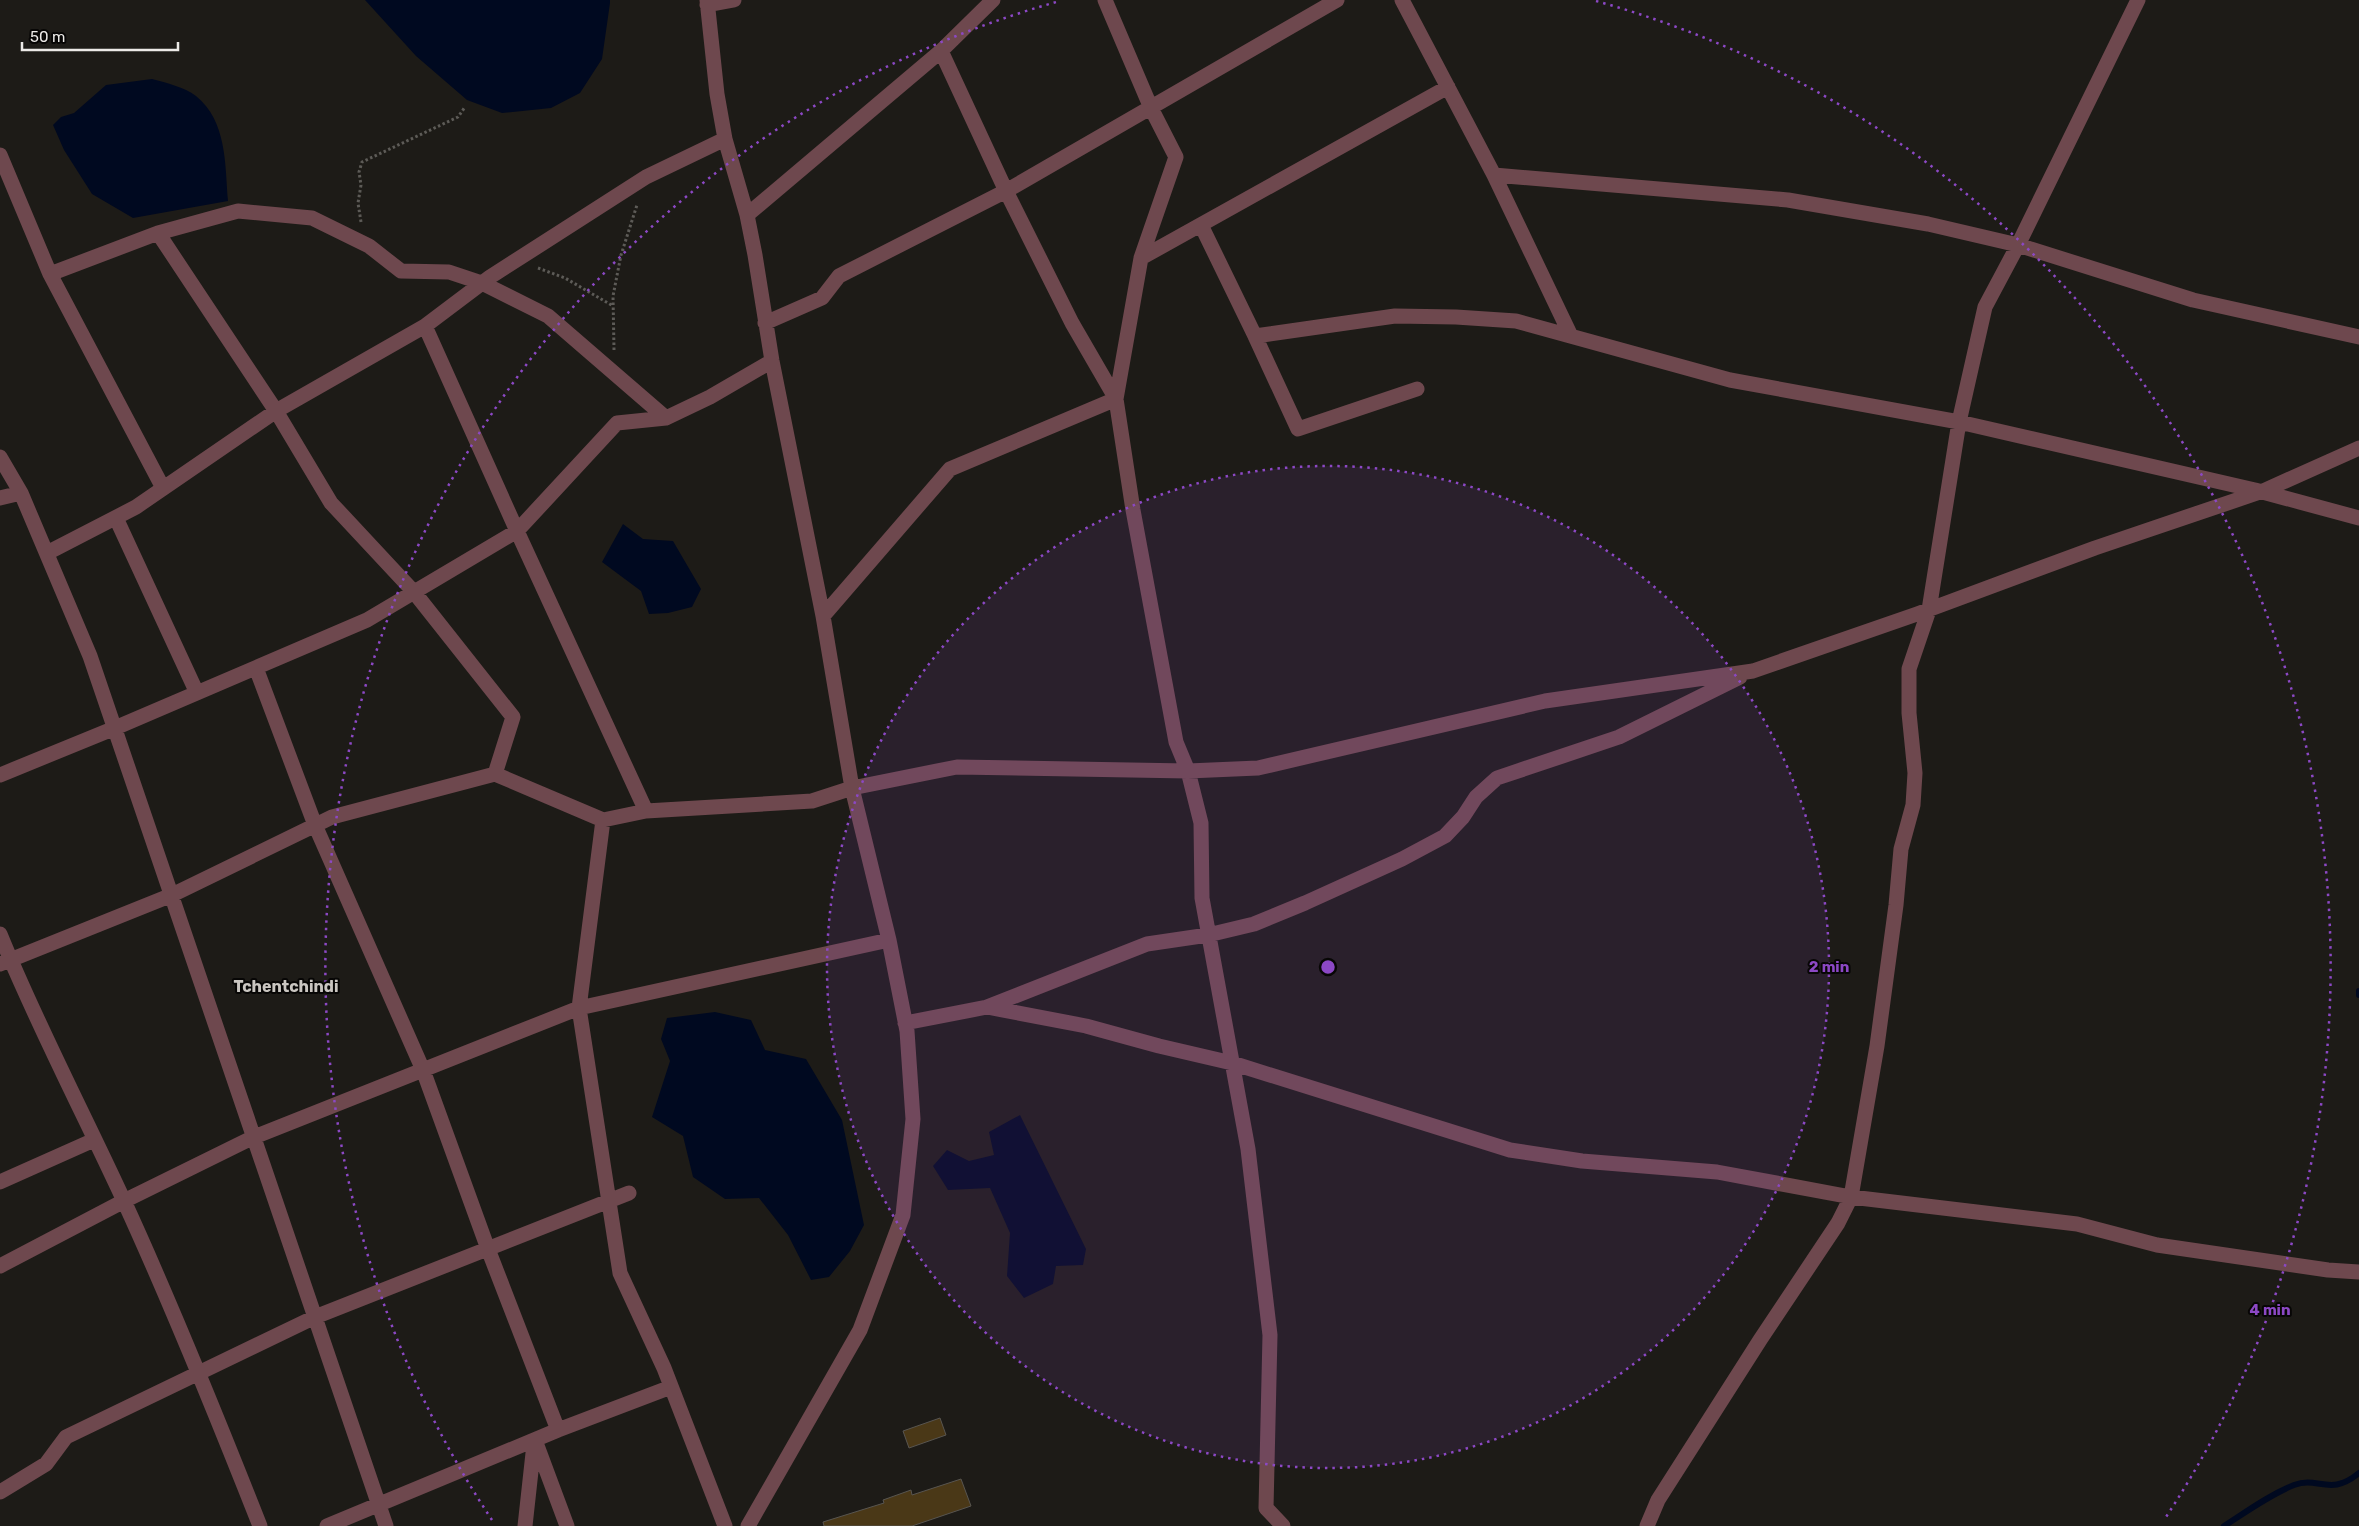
<svg xmlns="http://www.w3.org/2000/svg" width="2359" height="1526" font-family="Rubik,sans-serif">
	<style>
		.water { fill: #000920 }
		.lines { fill: none; stroke-linecap: round; stroke-linejoin: round }
		.stream { stroke: #000920; stroke-width: 6 }
		.building { fill: #4a3817; stroke: #585550 }
		.path { stroke: #5d5b57; stroke-width: 3; stroke-dasharray: 2.5 2.5; stroke-linecap: butt }
		.minor { stroke: #6e484e; stroke-width: 15 }
		.ring { fill: none; stroke: #8c48c5; stroke-width: 2.5; stroke-dasharray: 2.5 5 }
		.labels { text-anchor: middle; dominant-baseline: central; stroke-width: 4; stroke-linejoin: round; paint-order: stroke }
		.quarter-label { font-size: 16px; font-weight: bold; fill: #cac6c1; stroke: #070605 }
		.centre { fill: #8c48c5; stroke: #070605; stroke-width: 2.5 }
		.ring-label { font-size: 15px; text-anchor: middle; font-weight: bold; fill: #8c48c5; stroke: #070605; stroke-width: 4; stroke-linejoin: round; paint-order: stroke }
	</style>
	<rect width="100%" height="100%" fill="#1d1b17"/>
	<path class="water" d="M365,0H610V3L602,59L580,93L551,108L502,113L467,100L416,56Z
		M152,79C167,83 184,87 196,96C227,121 225,164 228,201L133,218L92,194L64,150L53,125L61,117L74,113L106,85Z
		M623,524L643,539L673,541L701,589L692,607L668,613L649,614L641,591L602,562Z
		M715,1012L751,1020L765,1050L806,1059L842,1120L864,1225L850,1251L829,1277L811,1280L788,1235L759,1198L725,1199L693,1177L683,1136L652,1117L670,1061L661,1039L667,1018Z
		M1020,1115L1086,1249L1083,1265L1056,1266L1053,1284L1024,1298L1007,1276L1010,1233L990,1188L948,1190L933,1166L947,1150L969,1161L994,1155L989,1132Z"/>
	<g class="lines">
		<path class="stream" d="M2359,991V995
			M2224,1526C2246,1512 2269,1495 2294,1485C2319,1476 2330,1497 2359,1473"/>
	</g>
	<path class="building" d="M940,1418L946,1435L909,1448L903,1431Z
		M961,1479L971,1506L912,1526H824L823,1522L884,1503L883,1500L911,1490L912,1495Z"/>
	<g class="lines">
		<path class="path" d="M361,222L358,203L361,185L359,172L362,162L458,117L465,107
			M538,268L565,278L613,306
			M614,350L613,296L621,255L637,205"/>
		<path class="minor" d="M707,0L717,94L725,139L747,215L755,255L772,361L823,616L852,788L889,940L907,1031L913,1119L903,1215L860,1330L748,1526
			M1402,0L1494,175L1571,336
			M707,5L734,0
			M941,51L1006,191L1072,323L1116,399L1133,510L1176,742L1188,771L1201,823L1202,898L1248,1149L1270,1335L1266,1508L1283,1526
			M0,155L50,274L163,488
			M1494,175L1788,200L1928,224L2018,245L2193,300L2359,337
			M747,215L941,51L993,0
			M1201,225L1255,336L1395,316L1456,317L1516,321L1730,380L1959,422L2255,490L2359,518
			M158,233L276,411L331,503L414,592L513,717L495,774
			M1141,258L1448,87
			M50,274L158,233L238,211L312,218L369,246L401,271L449,272L482,283L548,316L666,418L710,397L772,361
			M765,323L822,298L839,276L1006,191L1337,0
			M425,326L517,531L646,811
			M1255,336L1298,429L1417,389
			M0,457L21,493L90,656L386,1526
			M0,498L21,493
			M116,518L197,693
			M47,553L136,507L276,411L425,326L490,277L646,177L725,139
			M823,616L950,469L1116,399L1141,258L1176,157L1151,108L1105,0
			M256,668L315,825L423,1070L488,1249L558,1430
			M0,775L115,728L367,620L517,531L617,423L666,418
			M603,820L579,1008L620,1273L664,1368L725,1526
			M0,934C37,1025 83,1112 124,1201C173,1308 217,1417 260,1526
			M0,964L172,895L332,817L495,774L603,820L646,811L812,801L852,788L957,767L1188,771L1258,768L1545,701L1753,671L1917,614L2095,548L2263,491L2359,448
			M987,1007L1147,944L1208,935L1254,924L1305,903L1402,859L1445,836L1463,817L1476,797L1497,778L1619,737L1740,677
			M905,1023L987,1007L1086,1026L1159,1046L1232,1063L1510,1150L1582,1161L1717,1172L1851,1197L2077,1224L2157,1245L2328,1270L2359,1272
			M0,1182L94,1140
			M0,1266L124,1201L254,1137L579,1008L889,940
			M535,1440L567,1526
			M0,1492L46,1464L66,1437L315,1317L629,1193
			M327,1526L558,1430L671,1387
			M525,1526L534,1444
			M1647,1526L1658,1500L1760,1340L1838,1223L1851,1197L1877,1046L1896,905L1901,849L1913,805L1915,773L1909,713V669L1929,610L1959,422L1985,307L2018,245L2138,0"/>
	</g>
	<circle cx="1328" cy="967" r="501" fill="#8c48c5" fill-opacity=".12"/>
	<g class="ring">
		<circle cx="1328" cy="967" r="501"/>
		<path d="M492 1520A1002 1002 0 0 1 1060 1M1596 1A1002 1002 0 0 1 2164 1520"/>
	</g>
	<g class="labels">
		<g class="quarter-label">
			<text x="286" y="986">Tchentchindi</text>
		</g>
	</g>
	<circle cx="1328" cy="967" r="8" class="centre"/>
	<g class="ring-label">
		<text x="1829" y="972">2 min</text>
		<text x="2270" y="1315">4 min</text>
	</g>
	<path d="M22 42v8h156v-8" fill="none" stroke="#eceae7" stroke-width="2.5"/>
	<text x="30" y="42" font-size="15" fill="#eceae7" stroke="#070605" stroke-width="4" paint-order="stroke">50 m</text>
</svg>
